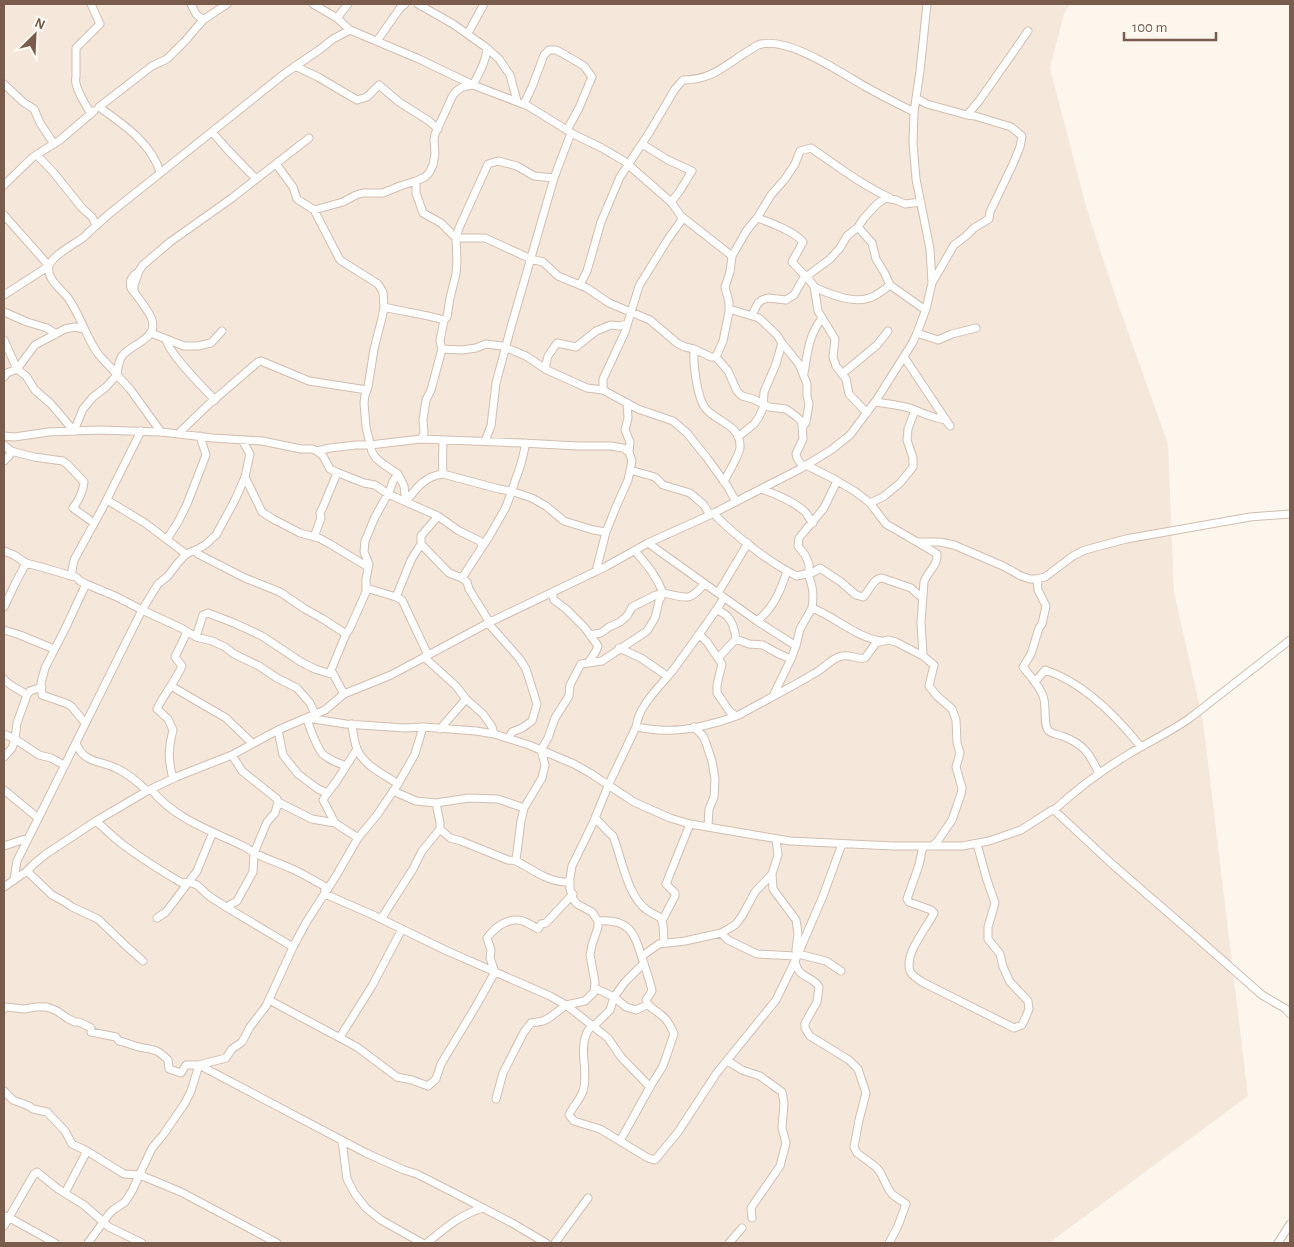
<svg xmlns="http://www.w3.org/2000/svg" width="1294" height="1247" font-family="'Alegreya Sans',sans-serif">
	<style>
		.residential { fill: #f5e8da }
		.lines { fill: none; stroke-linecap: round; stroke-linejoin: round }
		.street-casing { stroke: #d1beb0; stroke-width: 9 }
		.street { stroke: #fff; stroke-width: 7 }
	</style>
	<rect width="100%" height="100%" fill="#fdf6ec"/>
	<path class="residential" d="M4,4H1070L1064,14L1050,68L1087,210L1119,307L1168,444L1174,592L1203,721L1248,1096L1049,1243H4Z"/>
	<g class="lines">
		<g class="street-casing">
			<path id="street" d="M91,4L100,24L76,48V77C73,86 86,105 91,114
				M191,4L196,14L203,20
				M313,4L337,18L350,30L419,59L473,85L528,106L575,135L602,148L624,161L671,202L681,216V221L668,239L639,286L625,332L603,379V390
				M337,18L348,4
				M468,33L484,4
				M377,41L400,8L405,4
				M487,48L499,59L510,75L517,101
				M295,66L318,77L357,100L367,97L379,85L399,102L429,121L438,129
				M4,84L23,102L34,109L40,123L54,144
				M916,98L927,104L967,115L979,101L1028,31
				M524,104L532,87L544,55L549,50H556L562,53L584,66L592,77L579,108L567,130
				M212,132L227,149L256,179
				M642,144L668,160L692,171L679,192L671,202
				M37,155L54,173L82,208L92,217L96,225
				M276,164L293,187L297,199L314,210L340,260L378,284L383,292L384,307L382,318L374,349L368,387L365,395L364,403L366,427L372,452L376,458L383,464L398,474L404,486L406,502L438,516L421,536V544L449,573L462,578L467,582L469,589L490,623
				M160,172C151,143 123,124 99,107L152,66L167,59L186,40L203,20L227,4
				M554,178L534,176L517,166L498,161L488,164L459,228L456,238H485L531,259L543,262L558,276L587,288L609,303L650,320L677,343L685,347L694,349L711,357H716
				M416,181V193L423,213L441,223L456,238L457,261L456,274L450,298L447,317L444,320L440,341L442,349L431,390L426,400L423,420L424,433L421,439
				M4,185L33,157L60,140L94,111
				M314,210L343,202L356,195L363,193H383L400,186L416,181L425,177L429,173L433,165L435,154L434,140L435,134L453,95C458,88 464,86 473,85C479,73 486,62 487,48L453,24L418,4
				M4,215L49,266L4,295
				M681,216L732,256
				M757,218C770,222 795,232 803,242L792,262L810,281L814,286L818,311L835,339L833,357L836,366L846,379L849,394L867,413
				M858,227L872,243L876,259L884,272L890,285L921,307L926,309
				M137,273C131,277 129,281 131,288C136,295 150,312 152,320C158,339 131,344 122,356C118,362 118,369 117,375L130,389L161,432
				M932,283L954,245L966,236L974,228L989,219L990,212L1013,164L1020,147L1022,136L1011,127L975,116L967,115
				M580,285L587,271L601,222L620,177L649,133L675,89L683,80C711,80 723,67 745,53C749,51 754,47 758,45C787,35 841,73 866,87C882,96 898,104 914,112
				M814,287C829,294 853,304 869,298C877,296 883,290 890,285
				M134,292V285L139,271L143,265L170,242L232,198L309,138
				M384,307C404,312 424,314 444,320
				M729,309L759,318L777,335L782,343L799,364L807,384V396L809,404L806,422L802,428
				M4,312L27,322L47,328L56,334
				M752,315L758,303L762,300L768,298L786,300L794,295L803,279L830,259L840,248L847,236L858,227L864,218L877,204L886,198L896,200L905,204L921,202
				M151,333L184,346H198L211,343L222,331
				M917,333L938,340L952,334L976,328
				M4,340L17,369L26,376L35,390L51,404L74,431L83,409L93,397L106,387L117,375C112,368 105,362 99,355C86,338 81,316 68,298C62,290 46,279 49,266C52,255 75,244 84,237C92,229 101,221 109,214L284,74L319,50L333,39L350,30
				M166,340C171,356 202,386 215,400
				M442,349L462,350L476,348L486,344L502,346L526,356L547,370L587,388L603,390L638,409L673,421L687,433L707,458L728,487L736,502
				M694,349C693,363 697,399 706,409C717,422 741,425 740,447C740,455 728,472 724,482
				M904,357L950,426
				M545,368L548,356L557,343L576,347L596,331L611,325L619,326L627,324
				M804,373C808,351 808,337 822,318
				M842,374L877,345L888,331
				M4,377L7,373L17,369L35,345L65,329L75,327L84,329
				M875,402C888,404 903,405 915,410C927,415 933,418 946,420
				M141,431L103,507L74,560L71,576L76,577L80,581L86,584L117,597L142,610L181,628L196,637L212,641L225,647L234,654L259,666L277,678L297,688L310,703L315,714
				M179,433L208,405L258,362L261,361L309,381L367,390
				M4,436L14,437L49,432L99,430L161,432L213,438L262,441L301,449H312L317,451L323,456L330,469L336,472L364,483L375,485L388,494L406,502C416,488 425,476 443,474L499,489L511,491L532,498L546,506L564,521L593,530L606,532L596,571
				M738,437L754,424L759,417L763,408L764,392L776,364L782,343
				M443,440C443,451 442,463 443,474
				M485,441L491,426L496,383L511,327L554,178L571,133
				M4,445L11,451L34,457L63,461L68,465L84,482C83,492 79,500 73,508L94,523
				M317,451L330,448L356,445H370L421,439L522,443L578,446H611L623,448L629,452
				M4,461L9,456L11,451
				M806,465L834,479L856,492L870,503L886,524L924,546L937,554C938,566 927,572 924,582L921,622L923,656L934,665L929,686L937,696L952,709L956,720L957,743L960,753L956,767L962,788L961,794L952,820L937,842L932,846
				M803,467L797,458L796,454L803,439L802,424L800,420L797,417L786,409L769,407L753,399L742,396L737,391L728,371L716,357L723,341L729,312V302L725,287L730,272L732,256L747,230L757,218L771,195L785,179L795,164L800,151L811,148C837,166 862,185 890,198
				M630,470L655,477L663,485L690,493L704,505L710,515
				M245,477L262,512L273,519L300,533L319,538L330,544L368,567
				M761,489C774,493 797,503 806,513C808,516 810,520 813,523
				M107,500L145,523L186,554
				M870,503L883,497L900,483L913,467V458L907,440L908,429L915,410
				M713,513C733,534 771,564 797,576L814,572L820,568L841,582L856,595L863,597C870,591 872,579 882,578L911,588L922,598
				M438,516L459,531L480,541L482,546
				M606,532L616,507L628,480L632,461L629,452L630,442L625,430L628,418L627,403
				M314,537L321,518L320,513L323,507L337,473
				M167,539L178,522L187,504L206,455L200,436
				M918,542H940L954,545L1003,566L1021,576L1030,579H1037L1045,577L1073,556L1085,550L1126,539L1250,517L1290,514
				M648,543L757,621L796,646
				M196,550L198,554L245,578L280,592L305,609L323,619L346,634
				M4,551L14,555L26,563
				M809,573V564L805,555L798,546L799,538L824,508L837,481
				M808,574C813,587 814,594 812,608
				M462,578L490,535L506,507L521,464L526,443
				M1037,579L1038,590L1046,606L1042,624L1039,628L1031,654L1023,667C1030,676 1039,685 1043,696C1047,705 1043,724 1048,730C1051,734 1057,734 1062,736C1084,744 1089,753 1099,773
				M366,588L396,597L402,600L428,655
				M718,593L748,543
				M396,597L411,560L421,544
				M4,607L16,582L26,563C41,567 56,571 71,576
				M717,609C720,612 724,613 727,616C733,622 735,631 736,639L719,657
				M757,621C773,609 781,590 787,571
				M488,623L519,658L526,669L537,704L532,721L522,728L512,732L509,738
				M4,630L20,635L54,649
				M699,634L707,642L722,664L717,685V693L730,712L736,716
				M590,635L601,633L609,627L620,622L627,616L632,607L656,595L663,593C656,575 647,565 635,551
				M196,637L203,615L208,613L234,623L262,636L301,662L315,669L334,675
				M736,639L749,644L763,645L777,653L791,659
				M619,648L641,658L667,676
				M424,657L456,686L466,699L483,714L492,727L494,734
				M588,663L602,661L647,631L655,618L659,601L663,593C685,597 689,603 704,584
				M4,679C9,686 19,689 27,695
				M1035,682L1045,670C1083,682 1117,717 1141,747
				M171,686L226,718L252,743
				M344,694L331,670L346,634L350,628L366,592V579L369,564L364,552L365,541L375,517L390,490L393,481L398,474
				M773,696L791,659L796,646L800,629L812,608C836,617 855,637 881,641
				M85,723L72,707L68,704L42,695L41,683L45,668L65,629L86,584
				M352,724C353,733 354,743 358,751C365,766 385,775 398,784
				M636,727C639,702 666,682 679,662C694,641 710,620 724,598
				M694,727L703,736L706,743L712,761L715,779L714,797L709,809L708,827
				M440,729L466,699
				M278,730L283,755L298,774L318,789L325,792L326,795L323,800L335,823
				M4,734L15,739L39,755L51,758L64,765
				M76,743C84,764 100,760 118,769C130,775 138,782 147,791
				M4,757L12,748L15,739L17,723L27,695L30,691L42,687
				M346,766C338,763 326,759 321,752C316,744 309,727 307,718L346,724L405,728L423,727L476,731L494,734L529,745L574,764L590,773L634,802L670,818L690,824L790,841L893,846H962L973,844L989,841L1021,830L1052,810H1054C1077,789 1102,770 1129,754C1149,742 1170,732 1190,718L1290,640
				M173,779C168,759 168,750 173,730L168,719L157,709C164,694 175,682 182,666L175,657L187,632
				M151,789C174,819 212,831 245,847C248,849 251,851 255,853C266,859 279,863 290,868C302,873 313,880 324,886L325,894L373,915L445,950L550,996L566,1005L608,1038L621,1057L650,1087
				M4,790L38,818
				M393,791L416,801L436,803L469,798L498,799L524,808
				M326,795L336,782L357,749
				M278,802L312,819L335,823L358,838
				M436,803L440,823V829L450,838L461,841L508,860C518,860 519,863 527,867C540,875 554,883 570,882
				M1054,810L1112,864L1187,929L1262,995L1286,1009L1290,1014
				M595,818C602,824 606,831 613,836C622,858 627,896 647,910C651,913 656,915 661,918L663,925L664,942
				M96,821C104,828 113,837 122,844C141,858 161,871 182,883L189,882L197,885L209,896L226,907L293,947
				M776,839L778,855L772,874L773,889L796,920L798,934L796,950
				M4,846L28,838
				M923,846L919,865L907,899L909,902L931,910L934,913C927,928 904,953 910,971C912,976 918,979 922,982L1014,1028L1022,1025L1027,1014L1029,1009L1028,1001L1010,982L1003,967L1000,954L988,939V927L995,903L987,880L977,844
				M516,860L521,821L524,808L542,778L545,765L541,750L548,738L555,718L569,696L570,685L581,664L588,663L596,651L598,646L585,628L566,609L554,600L552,593
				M27,871L52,895L65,902L72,907L98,919L125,945L143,961
				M14,879L17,861L142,610L158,584L168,576L177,564L186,554L196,550L205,545L216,535L235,500L245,477L250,454L242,440
				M4,887L27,871L35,863L46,854L96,821L147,791L176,777L232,755L278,730L325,710L344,694L391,675L488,623L605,567L648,543L710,515L800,469L831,450L850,435L877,399L913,342L917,333L926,309L932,283L930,249L916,179L913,143L914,112L920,71L927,4
				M226,907L237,901L253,872L254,853L267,822L275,813L278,802L277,799L242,771L232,755
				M157,918L166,912L197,871L213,832
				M381,919L413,869L422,851L440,829
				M598,921C633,918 635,937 644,964C647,973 650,981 652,991L646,1000C648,1007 654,1009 660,1014C667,1019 671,1026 674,1034L663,1066L650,1087L620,1141
				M662,921L675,896V893L666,884L690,824
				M721,933L728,940L757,954L795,956
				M798,954L826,961L841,971
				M642,956L659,944L685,941L721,933L730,928L736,924L742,916L755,892L772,874
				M795,960C798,980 811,974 819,987L817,1002L805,1023V1028L810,1036L849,1060L858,1069L866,1093L859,1120L854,1147L857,1153L876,1167L880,1172L889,1190L893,1195L906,1204L898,1226L889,1243
				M595,988L614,997L626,1007L636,1010L647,1005
				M269,1000L357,1047L397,1077L412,1080L428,1086L436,1079L441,1064L476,1006L495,972L490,958L491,950L487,938C495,927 508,917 523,921C528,923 533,926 538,929L541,924L546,923L573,894
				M4,1009L6,1007L24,1009L36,1007H47L57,1011L67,1018L75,1022H79L91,1028V1032L116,1037L119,1041C125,1042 129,1044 135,1046C152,1051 154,1046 168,1060L169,1069L181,1073L186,1065H199L226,1058L232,1049L242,1042L250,1027L266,1006L293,947L307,921L336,876L358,838L377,815L398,784L415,754L423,727
				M593,1025C590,1028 587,1031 586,1035C579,1052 589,1073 583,1091C580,1100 573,1106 569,1115L574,1121L600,1129L648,1158L655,1160L678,1132L716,1074L776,1000L795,961L823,896L842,844
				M594,1026L610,1010L614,997L625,982L644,963
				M340,1037L372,986L402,929
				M728,1061L742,1070L760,1076L782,1092L784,1103L782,1128L786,1143L780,1166L751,1208L752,1218
				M199,1065L366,1153L404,1170L417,1174L460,1196L512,1223L546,1243
				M4,1091L13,1100L29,1106L33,1109L47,1112L65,1131L72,1144L87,1151L124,1174L140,1175L181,1192L277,1243
				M496,1099L503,1073L524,1032L531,1023L543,1021L549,1018L566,1005L585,1001L594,992L595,982L590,955L592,945L598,927V921L592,912L577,904L573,899L570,889V878L572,866L593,823L608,786L636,727C644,728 652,730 660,730C685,732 716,724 739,715C764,701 790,688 815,673C824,668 832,658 842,656C850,654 857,660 865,658L876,643L888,640L896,642L923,656
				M342,1141L347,1179L355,1194L366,1208L381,1220L422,1243
				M65,1193L87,1151
				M4,1216L8,1217L55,1243
				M4,1226L34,1174L37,1172L58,1189L84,1205L109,1227L142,1243
				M88,1243L109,1214L113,1210L125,1202L132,1191L152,1148L163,1135L185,1103L191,1091L199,1065
				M427,1243C444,1229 461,1214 483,1208
				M555,1243L588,1198
				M729,1243L742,1228
				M1278,1243L1290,1224"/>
		</g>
		<use href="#street" class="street"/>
	</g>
	<rect width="1294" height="1247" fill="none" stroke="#7a5c4d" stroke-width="10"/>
	<g transform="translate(35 35) rotate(24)" stroke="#fffaf3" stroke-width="4" paint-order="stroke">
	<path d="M0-4L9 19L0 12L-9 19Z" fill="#7a5c4d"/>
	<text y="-8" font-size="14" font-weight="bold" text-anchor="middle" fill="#7a5c4d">N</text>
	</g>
	<path d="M1124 32v8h92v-8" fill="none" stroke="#7a5c4d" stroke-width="2.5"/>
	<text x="1132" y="32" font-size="15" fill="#7a5c4d" stroke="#fffaf3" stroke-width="4" paint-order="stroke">100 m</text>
</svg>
